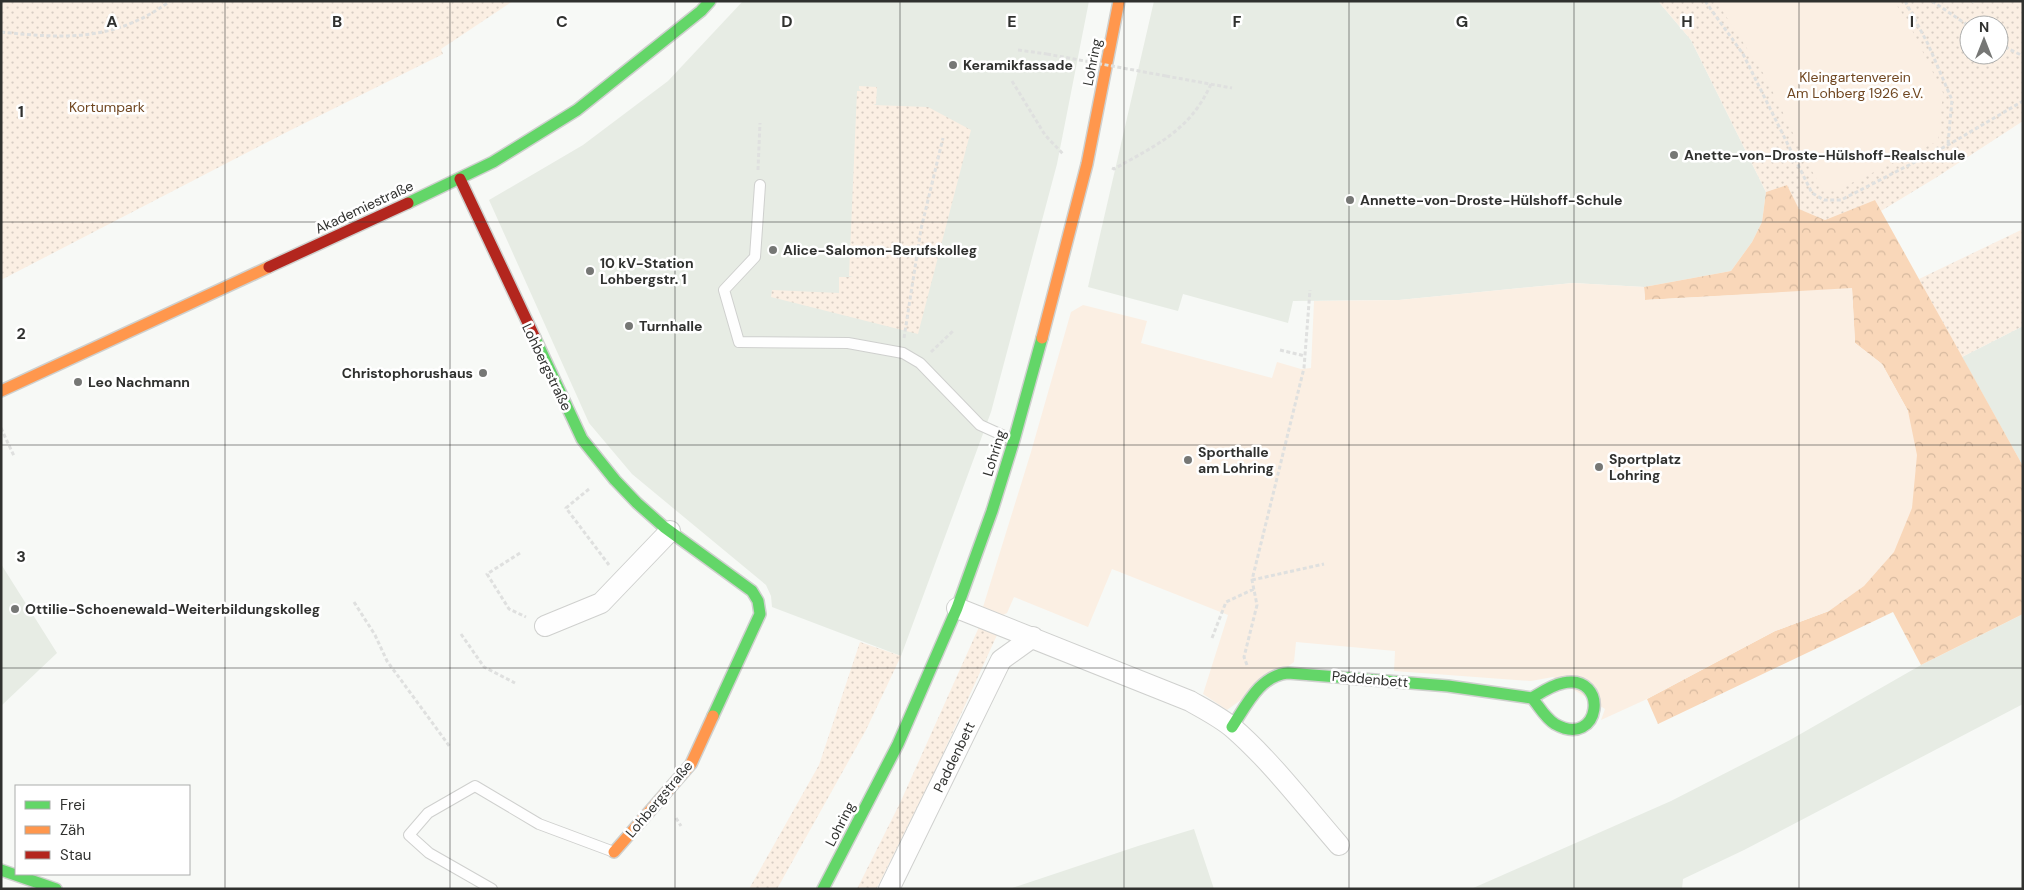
<svg xmlns="http://www.w3.org/2000/svg" width="2024" height="890" font-family="'DM Sans',sans-serif">
	<style>
		.built { fill: #e7ece4 }
		.grass { fill: url(#grass-dots); fill-rule: evenodd }
		.forest { fill: url(#forest-crowns) }
		.garden { fill: #fbefe3 }
		.lines { fill: none; stroke-linecap: round; stroke-linejoin: round }
		.lane-casing { stroke: #cfd0ce; stroke-width: 12 }
		.street-casing { stroke: #cfd0ce; stroke-width: 22 }
		.fast-casing { stroke: #cfd0ce; stroke-width: 14 }
		.slow-casing { stroke: #cfd0ce; stroke-width: 14 }
		.jam-casing { stroke: #cfd0ce; stroke-width: 14 }
		.path { stroke: #dfe0df; stroke-width: 3; stroke-dasharray: 4 2.5; stroke-linecap: butt }
		.lane { stroke: #fefefe; stroke-width: 10 }
		.street { stroke: #fefefe; stroke-width: 20 }
		.fast { stroke: #63d668; stroke-width: 11 }
		.slow { stroke: #ff974d; stroke-width: 11 }
		.jam { stroke: #b3261e; stroke-width: 11 }
		.path-bridge { stroke: #dfe0df; stroke-width: 3; stroke-dasharray: 4 2.5; stroke-linecap: butt }
		.grid { fill: none; stroke: #30312f; stroke-width: 1; stroke-opacity: 0.55 }
		.poi-dot { fill: #767775; stroke: #fff; stroke-width: 2 }
		.labels { text-anchor: middle; dominant-baseline: central; stroke-width: 5; stroke-linejoin: round; paint-order: stroke }
		.street-label { font-size: 14px; fill: #30312f; stroke: #fff }
		.poi-label { font-size: 14px; font-weight: bold; fill: #30312f; stroke: #fff; text-anchor: start }
		.park-label { font-size: 14px; fill: #6f4620; stroke: #fff }
		.grid-label { font-size: 16px; text-anchor: middle; font-weight: bold; fill: #30312f; stroke: #fff; stroke-width: 5; stroke-linejoin: round; paint-order: stroke }
	</style>
	<defs>
		<pattern id="grass-dots" width="8" height="8" patternUnits="userSpaceOnUse" patternTransform="scale(1.25)"><rect width="8" height="8" fill="#fbefe3"/><path d="M2 2h.1M6 6h.1" fill="none" stroke="#d7cdc3" stroke-width="1.8" stroke-linecap="round"/></pattern>
		<pattern id="forest-crowns" width="20" height="18" patternUnits="userSpaceOnUse" patternTransform="scale(1.25)"><rect width="20" height="18" fill="#f9d7b9"/><path d="M2 6a3 3 0 1 1 6 0M12 15a3 3 0 1 1 6 0" fill="none" stroke="#d6b99f"/></pattern>
	</defs>
	<rect width="100%" height="100%" fill="#f7f9f6"/>
	<path class="built" d="M743,1H1089L1057,164L991,412L901,656L772,607L771,596L766,585L632,474L589,423L489,200L583,145L668,81Z
		M1154,1H1658L1691,40L1766,192L1762,222L1752,242L1731,271L1644,287L1573,283L1399,300L1293,301L1288,323L1183,294L1178,311L1088,287Z
		M2023,326V466L1962,357Z
		M1,564L57,653L1,706Z
		M2023,614V704L1744,850L1683,879L1682,889H1471L1671,801L1790,740L1921,665Z
		M1194,829L1214,889H1009L1138,846Z"/>
	<path class="grass" d="M1,1H513L441,49L443,54L289,131L1,280Z
		M1658,1H1970L1973,3L1976,1H2023V121L1937,177L1881,211L1875,200L1825,220L1799,209L1787,185L1766,192L1691,40ZM1969,25H1999V55H1969Z
		M859,86L877,87L876,104L873,105L928,107L971,130L918,334L771,297L772,290L839,293V277H853L849,276L857,91H862L859,89Z
		M2023,229V326L1962,357L1919,279Z
		M979,627L997,635L936,769L879,884L876,889H857L900,803Z
		M860,642L901,656L866,730L777,889H749L819,765Z"/>
	<path class="forest" d="M1787,185L1799,209L1825,220L1875,200L2023,466V614L1921,665L1893,612L1658,724L1647,699L1775,631L1829,611L1908,411L1882,364L1855,343L1852,289L1645,300L1644,287L1731,271L1752,242L1762,222L1766,192Z"/>
	<path class="garden" d="M1716,1H1894L1909,24L1943,93L1938,141L1835,191L1823,189L1810,168L1765,76Z
		M1573,283L1644,287L1645,300L1852,288L1855,343L1882,364L1908,411L1917,455L1912,508L1894,552L1864,586L1829,611L1775,631L1647,699L1601,720L1605,709L1553,677L1531,681L1394,671L1395,651L1296,642L1294,662L1227,710L1203,694L1228,615L1112,569L1088,627L1014,597L1007,613L1003,615L983,607L1031,452L1071,312L1083,305L1147,321L1141,343L1272,378L1277,362L1301,369L1311,368L1314,301L1399,300Z"/>
	<g class="lines">
		<g class="lane-casing">
			<path id="lane" d="M760,185L755,257L724,290L739,342L848,343L903,353L920,363L980,425L1013,440
				M492,889L429,853L409,835L428,813L475,786L539,824L614,852"/>
		</g>
		<g class="street-casing">
			<path id="street" d="M957,608L1190,701C1204,709 1220,717 1233,728C1272,762 1305,806 1339,845
				M545,626L601,603L670,531
				M889,889L1001,660L1033,637"/>
		</g>
		<g class="fast-casing">
			<path id="fast" d="M408,203L493,162L577,110L701,11L710,1
				M535,338L582,439L615,480L637,503L664,527L752,591L758,601L760,614L713,716
				M1232,727C1246,706 1260,675 1288,673L1448,686L1532,698C1539,706 1545,718 1555,724C1601,750 1610,673 1563,683C1552,685 1542,692 1532,698
				M1,870L56,889
				M823,889L898,744L957,608L992,511L1014,440L1042,338"/>
		</g>
		<g class="slow-casing">
			<path id="slow" d="M1042,338L1087,164L1119,1
				M1,391L269,267
				M614,852L691,764L713,716"/>
		</g>
		<g class="jam-casing">
			<path id="jam" d="M460,179L535,338
				M269,267L408,203"/>
		</g>
		<path class="path" d="M1705,1L1743,54L1812,193L1824,200H1841L1948,145L2023,101
			M1905,1L1928,44L1952,100L1948,144
			M1932,1L1969,26
			M1,32C66,39 116,41 170,1
			M1999,44L2023,56
			M1018,50L1047,54
			M1166,76L1232,88
			M1012,81L1045,135L1064,155
			M1112,168L1114,169C1156,145 1190,131 1211,84
			M758,170L760,123
			M904,338L921,229L943,138
			M1280,350L1305,356
			M931,352L953,331
			M1,428L14,456
			M589,489L566,508L609,565
			M520,553L487,574L509,609L526,617
			M1252,580L1324,564
			M354,602L375,635L387,661L450,747
			M461,634L484,667L515,683
			M1212,638L1226,602L1254,589
			M1247,665L1244,657L1257,605L1252,580L1304,368L1310,290
			M676,818L681,826"/>
		<use href="#lane" class="lane"/>
		<use href="#street" class="street"/>
		<use href="#fast" class="fast"/>
		<use href="#slow" class="slow"/>
		<use href="#jam" class="jam"/>
		<path class="path-bridge" d="M1047,54L1166,76"/>
	</g>
	<path class="grid" d="M225,1V889M450,1V889M675,1V889M900,1V889M1124,1V889M1349,1V889M1574,1V889M1799,1V889M1,222H2023M1,445H2023M1,668H2023"/>
	<g class="poi-dot">
		<circle cx="953" cy="65" r="5"/>
		<circle cx="1674" cy="155" r="5"/>
		<circle cx="1350" cy="200" r="5"/>
		<circle cx="773" cy="250" r="5"/>
		<circle cx="590" cy="271" r="5"/>
		<circle cx="629" cy="326" r="5"/>
		<circle cx="483" cy="373" r="5"/>
		<circle cx="78" cy="382" r="5"/>
		<circle cx="1188" cy="460" r="5"/>
		<circle cx="1599" cy="467" r="5"/>
		<circle cx="15" cy="609" r="5"/>
	</g>
	<g class="labels">
		<g class="street-label">
			<text transform="translate(1092 62) rotate(-79)">Lohring</text>
			<text transform="translate(364 207) rotate(-25)">Akademiestraße</text>
			<text transform="translate(547 367) rotate(64)">Lohbergstraße</text>
			<text transform="translate(994 453) rotate(-73)">Lohring</text>
			<text transform="translate(1370 679) rotate(5)">Paddenbett</text>
			<text transform="translate(954 757) rotate(-64)">Paddenbett</text>
			<text transform="translate(659 799) rotate(-50)">Lohbergstraße</text>
			<text transform="translate(840 824) rotate(-63)">Lohring</text>
		</g>
		<g class="poi-label">
			<text x="963" y="65">Keramikfassade</text>
			<text x="1684" y="155">Anette-von-Droste-Hülshoff-Realschule</text>
			<text x="1360" y="200">Annette-von-Droste-Hülshoff-Schule</text>
			<text x="783" y="250">Alice-Salomon-Berufskolleg</text>
			<text x="600" y="263">10 kV-Station<tspan x="600" dy="16">Lohbergstr. 1</tspan></text>
			<text x="639" y="326">Turnhalle</text>
			<text x="473" y="373" text-anchor="end">Christophorushaus</text>
			<text x="88" y="382">Leo Nachmann</text>
			<text x="1198" y="452">Sporthalle<tspan x="1198" dy="16">am Lohring</tspan></text>
			<text x="1609" y="459">Sportplatz<tspan x="1609" dy="16">Lohring</tspan></text>
			<text x="25" y="609">Ottilie-Schoenewald-Weiterbildungskolleg</text>
		</g>
		<g class="park-label">
			<text x="1855" y="77">Kleingartenverein<tspan x="1855" dy="16">Am Lohberg 1926 e.V.</tspan></text>
			<text x="107" y="107">Kortumpark</text>
		</g>
	</g>
	<g class="grid-label">
		<text x="112" y="27">A</text>
		<text x="337" y="27">B</text>
		<text x="562" y="27">C</text>
		<text x="787" y="27">D</text>
		<text x="1012" y="27">E</text>
		<text x="1237" y="27">F</text>
		<text x="1462" y="27">G</text>
		<text x="1687" y="27">H</text>
		<text x="1912" y="27">I</text>
		<text x="21" y="117">1</text>
		<text x="21" y="339">2</text>
		<text x="21" y="562">3</text>
	</g>
	<rect width="2024" height="890" fill="none" stroke="#30312f" stroke-width="5"/>
	<rect x="15" y="785" width="175" height="90" fill="#ffffff" stroke="#acadac"/>
	<rect x="25" y="801" width="25" height="8" fill="#63d668" stroke="#acadac"/>
	<text x="60" y="810" font-size="15" fill="#30312f">Frei</text>
	<rect x="25" y="826" width="25" height="8" fill="#ff974d" stroke="#acadac"/>
	<text x="60" y="835" font-size="15" fill="#30312f">Zäh</text>
	<rect x="25" y="851" width="25" height="8" fill="#b3261e" stroke="#acadac"/>
	<text x="60" y="860" font-size="15" fill="#30312f">Stau</text>
	<g transform="translate(1984 40)"><circle r="24" fill="#ffffff" stroke="#acadac"/>
	<path d="M0-4L9 19L0 12L-9 19Z" fill="#767775"/>
	<text y="-8" font-size="14" font-weight="bold" text-anchor="middle" fill="#30312f">N</text>
	</g>
</svg>
